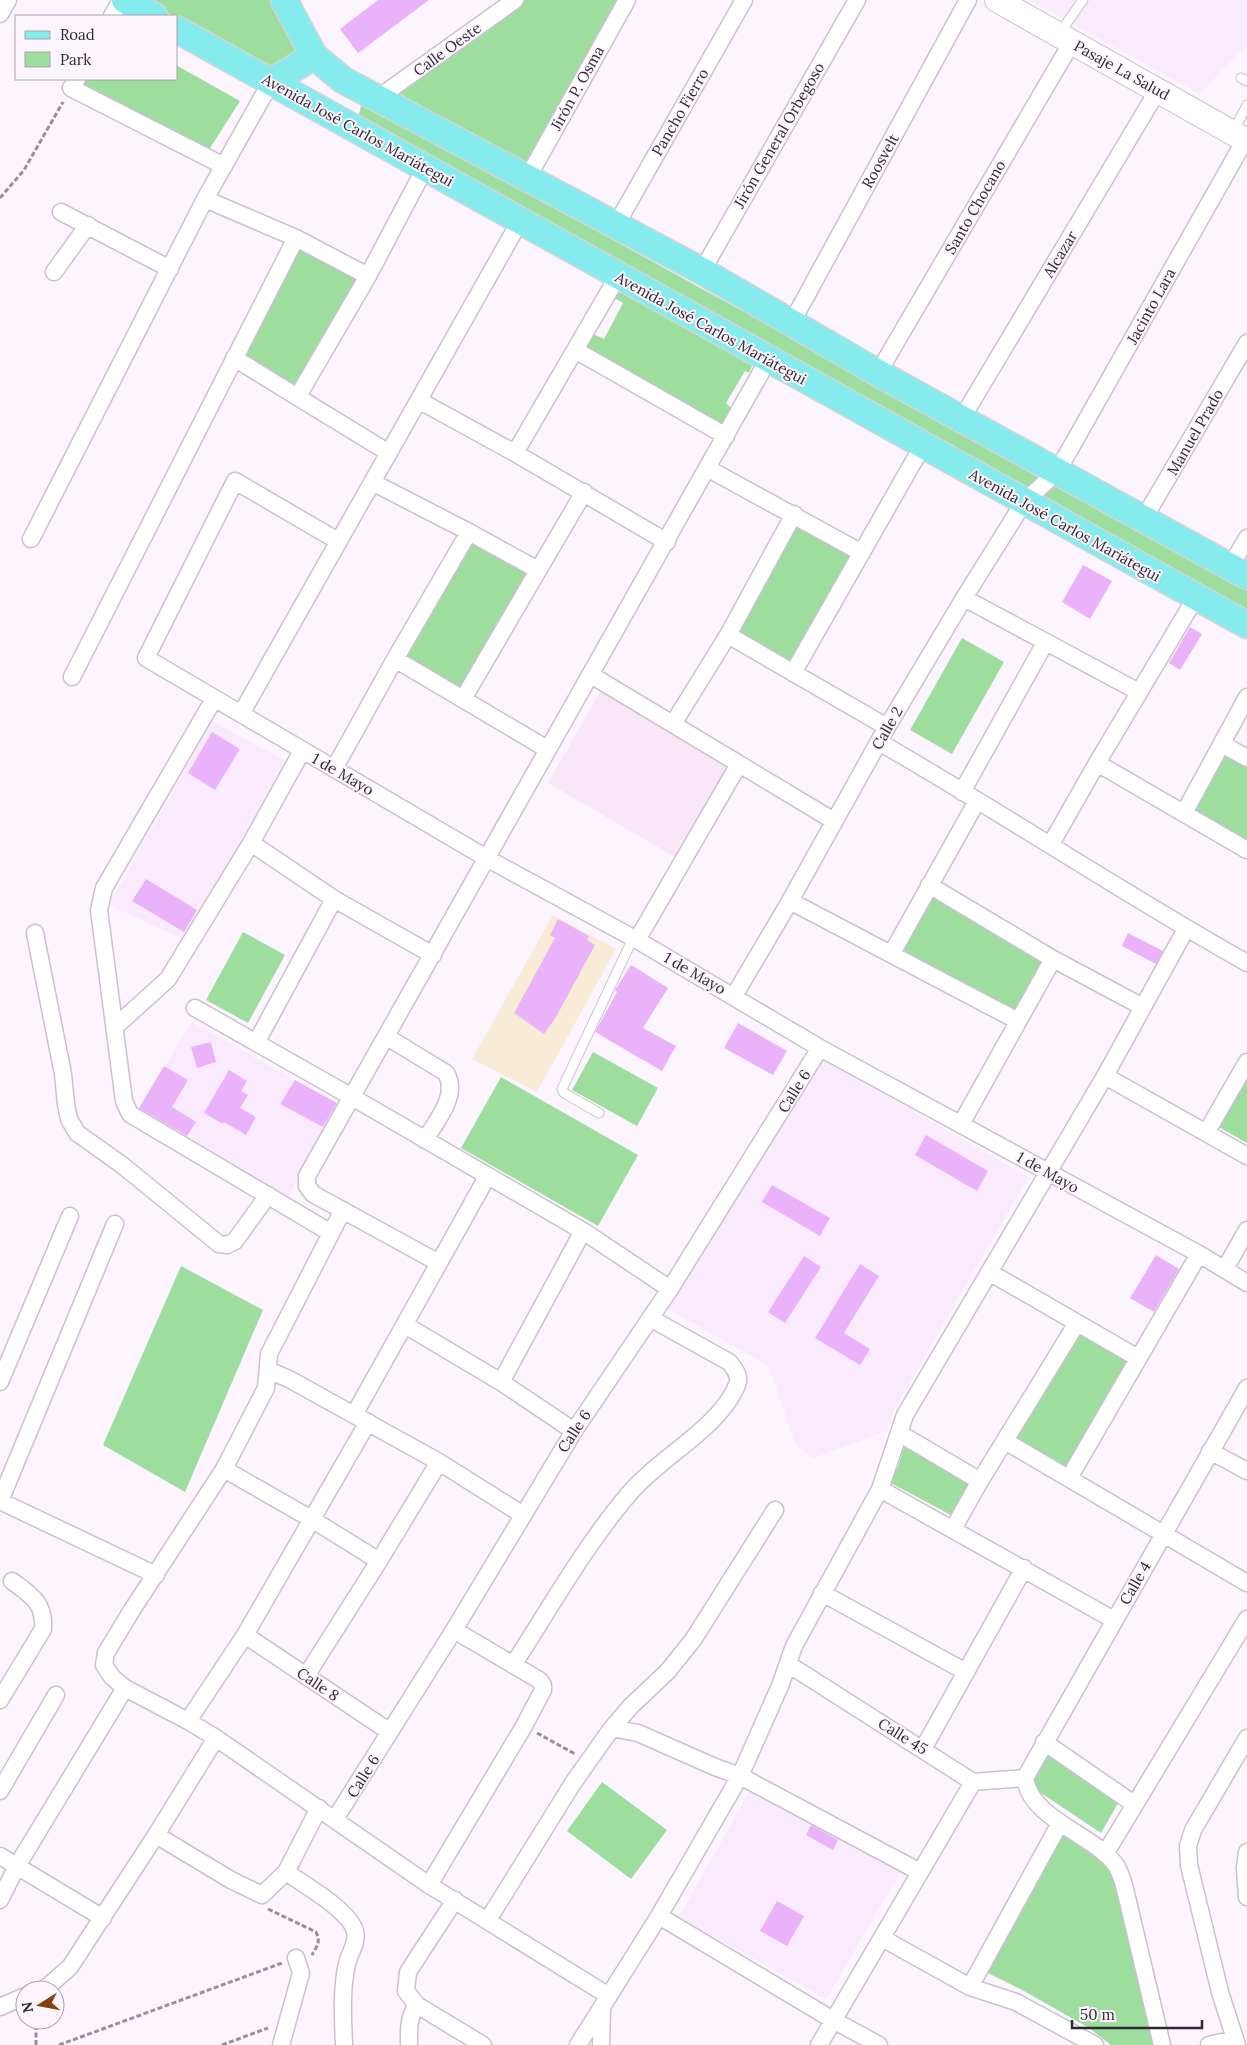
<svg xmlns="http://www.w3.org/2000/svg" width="1247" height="2045" font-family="Lora,serif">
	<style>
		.commercial { fill: #f9e7f8 }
		.built { fill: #f9ebfd }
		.medical { fill: #f8ecd7 }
		.green { fill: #9dde9f }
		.building { fill: #eab2fb }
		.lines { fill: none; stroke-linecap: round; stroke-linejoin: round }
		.lane-casing { stroke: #ccc0d0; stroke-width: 11 }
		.street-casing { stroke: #ccc0d0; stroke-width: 19 }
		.secondary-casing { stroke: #ccc0d0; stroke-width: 26 }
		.primary-casing { stroke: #d5d4d6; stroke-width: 29 }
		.path { stroke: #979199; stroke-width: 3; stroke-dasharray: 5 2.5; stroke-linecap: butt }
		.lane { stroke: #fff; stroke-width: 9 }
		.street { stroke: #fff; stroke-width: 16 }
		.secondary { stroke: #fff; stroke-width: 24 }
		.primary { stroke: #85ebed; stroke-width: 26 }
		.labels { text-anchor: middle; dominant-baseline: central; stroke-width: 4; stroke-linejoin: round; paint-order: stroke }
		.street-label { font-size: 15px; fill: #2e2a30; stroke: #fcf4fe }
	</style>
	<rect width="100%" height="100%" fill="#fcf4fe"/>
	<path class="commercial" d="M601,690L732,771L680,860L548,783Z"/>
	<path class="built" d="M1029,0H1247V44L1200,94Z
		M212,721L286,761L185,940L109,905Z
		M192,1022L339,1105L288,1197L135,1114Z
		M821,1058L1028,1177L894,1410L887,1431L813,1458L795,1444L769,1366L668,1309Z
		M752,1787L903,1868L826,1999L679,1917Z"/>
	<path class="medical" d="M553,915L616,949L537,1092L472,1059Z"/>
	<path class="green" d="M143,0H273L298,53L277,71Z
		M523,0H621L528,165L396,92Z
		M176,65L240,101L207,153L81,87L86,79H176Z
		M362,102L1247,588V611L358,118Z
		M298,243L361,275L298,388L240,355Z
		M619,288L754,361L749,373L745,371L726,403L733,410L726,428L586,350L585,346L591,333L604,339L623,303L612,297Z
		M797,518L858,551L791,664L735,633Z
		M468,540L529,574L464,689L402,655Z
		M962,638L1004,662L952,754L910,730Z
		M1221,752L1247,766V843L1189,811Z
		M932,895L1045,963L1016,1012L903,950Z
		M243,932L285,955L248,1023L206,1000Z
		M593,1052L658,1088L637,1126L572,1090Z
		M1247,1073V1143L1217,1126Z
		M501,1077L638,1155L598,1226L461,1148Z
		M181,1266L263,1310L185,1492L103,1445Z
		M1077,1331L1130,1361L1066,1471L1012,1440Z
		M905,1444L975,1483L951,1515L889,1482L898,1467Z
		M1047,1749L1121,1798L1101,1833L1035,1789L1032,1775Z
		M602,1782L667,1830L631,1879L567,1831Z
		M1063,1835L1082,1842L1109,1865L1120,1891L1157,2045H1111L1089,2028L1024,1991L988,1973Z"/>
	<path class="building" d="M378,0H429L358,53L340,29Z
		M1083,565L1112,581L1090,619L1062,602Z
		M1190,627L1202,634L1180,670L1169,663Z
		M212,732L240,749L215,790L188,773Z
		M146,879L197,910L184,932L132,901Z
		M558,919L589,936L587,940L595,945L556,1017L544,1034L514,1013L555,938L550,935Z
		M1128,933L1163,951L1156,964L1122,946Z
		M631,965L668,988L643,1028L676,1046L662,1071L595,1032L617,992L615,990Z
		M738,1023L787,1051L773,1075L724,1048Z
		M211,1042L216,1062L197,1068L191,1047Z
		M164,1066L188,1080L172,1107L196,1122L187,1136L139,1108Z
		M229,1070L247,1081L241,1091L248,1095L240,1108L256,1117L246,1135L224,1122L223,1124L204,1113Z
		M295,1080L337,1103L323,1127L280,1104Z
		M926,1135L988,1171L977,1191L915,1155Z
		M772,1185L830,1218L820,1236L762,1202Z
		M1156,1255L1179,1269L1154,1312L1130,1298Z
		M804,1256L821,1267L785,1323L768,1312Z
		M860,1264L879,1276L844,1333L870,1349L860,1365L815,1338Z
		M811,1825L838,1840L833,1850L806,1835Z
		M777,1901L804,1916L787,1946L760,1931Z"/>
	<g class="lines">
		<g class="lane-casing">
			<path id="lane" d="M1059,34L1083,0
				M1241,78L1247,81
				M1233,132L1247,105
				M599,1113L564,1093L562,1089L633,938"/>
		</g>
		<g class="street-casing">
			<path id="street" d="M0,14L8,0
				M112,16L121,0
				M77,79L71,88L224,166
				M378,98L515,0
				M528,177L627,0
				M205,199L296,238L368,276
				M61,212L170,269
				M616,225L744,0
				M702,271L857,0
				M54,272L88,225
				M792,322L968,0
				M575,350L726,436
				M234,358L389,453
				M878,373L1072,42
				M298,396L368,276L425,168
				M420,401L515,453L667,542
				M962,418L1158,90
				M515,453L618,276
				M707,468L862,553
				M372,482L469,532L538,570
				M1143,520L1247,343
				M31,539L205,199L271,82
				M338,541L235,481L146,658L488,859L637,940L820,1048L1199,1254L1247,1283
				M1230,567L1247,538
				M964,598L1139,692
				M728,635L887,727
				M395,659L547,749
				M793,673L923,445
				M591,675L834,821
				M72,677L296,238
				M214,699L104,888L99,910L124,1101L130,1114L331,1233
				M463,699L584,492
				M241,714L520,221
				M673,724L728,635L794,514
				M879,742C1003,813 1122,893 1247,963
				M1222,744L1247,758
				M302,751L251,843L334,899L433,955
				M1097,763L1247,850
				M334,769L395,659L469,532
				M962,792L1045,643
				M1184,813L1247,697
				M1051,844L1097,763L1196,597
				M929,885L1053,959L1143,1007
				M790,901L1018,1021
				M35,933L63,1074L66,1104L69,1119L77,1133L122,1165L219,1244L227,1245L235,1241L268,1195
				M637,940L739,764
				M892,953L977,801
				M734,996L790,901L887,727L964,598L1024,502L1057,472L1245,140
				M195,1008L352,1097L583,1231L670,1289
				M116,1026L168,979L251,843
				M387,1037L446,1073C459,1095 437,1120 425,1140
				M256,1043L334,899
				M1105,1076L1247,1156
				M961,1124L1053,959
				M1206,1133L1247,1062
				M343,1210L269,1354L266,1388L224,1469L132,1610L106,1653L104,1665L112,1677L125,1688L188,1721L216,1738L429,1885L609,1996
				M439,1263L313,1194L307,1186V1176L768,360
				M1225,1269L1247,1230
				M989,1272L1138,1358
				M405,1325L501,1382L574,1431
				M268,1370L289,1379L439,1462L523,1515
				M0,1382L70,1216
				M501,1382L583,1231
				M354,1415L487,1177
				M899,1433L980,1481
				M1005,1441L1247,1583
				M1210,1451L1247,1471
				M224,1469L313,1520L379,1561
				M1069,1478L1199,1254
				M880,1489L1114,1620
				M0,1501L115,1224
				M0,1501L156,1575
				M953,1529L980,1481L1077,1323
				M822,1593L966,1672
				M245,1635L390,1732
				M788,1664L973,1782L1025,1778
				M513,1665C550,1608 584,1547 628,1495C658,1458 720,1428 737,1385C741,1376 734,1368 729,1362L650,1318
				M306,1676L379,1561L439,1462
				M0,1700L43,1629C45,1603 31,1595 12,1581
				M188,1721L245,1635L368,1422
				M612,1728L638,1733L715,1767L740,1776L920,1872
				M1044,1742L1134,1804
				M923,1749L1024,1568
				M1025,1778L1247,1388
				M1025,1778C1030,1820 1097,1835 1117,1867C1120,1872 1122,1879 1124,1885L1162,2045
				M0,1791L56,1695
				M335,1819L454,1630L574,1431L670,1289L820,1048
				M156,1835L231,1880L262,1895L286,1872L319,1808
				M1247,1852L1245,1868L1247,1897
				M1105,1854L1247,1619
				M0,1856L103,1918
				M286,1872C303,1884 350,1911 355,1931C358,1944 349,1953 347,1964C341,1989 343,2020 344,2045
				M429,1885L524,1726L543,1690V1685L539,1680L454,1630
				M0,1900L17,1866L125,1688
				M455,1900L408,1972L406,1991L417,2005L483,2045
				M659,1916L833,2020L879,2045
				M488,1920L573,1783L612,1728L631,1706L667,1672L693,1640L775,1510
				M882,1938L970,1987L1016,2002L1095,2045
				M970,1987L1060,1823
				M41,1990L46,1988L70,1967L156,1835L216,1738
				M0,2007L25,1996
				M281,2045L301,1973L296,1958
				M409,2045C409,2030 408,2017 417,2005
				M578,2045L659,1916L740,1776L780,1686L794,1646L880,1489L905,1415L1105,1076L1186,929
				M601,2045L602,2010
				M819,2045L973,1782
				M1209,2045L1235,2039
				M1237,2045L1220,1992L1189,1865L1188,1846L1193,1830L1247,1738"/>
		</g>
		<g class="secondary-casing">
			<path id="secondary" d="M997,0L1247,141"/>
		</g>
		<g class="primary-casing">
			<path id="primary" d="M125,0L154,16
				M284,0L314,56L343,80L702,271L878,373L1247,576
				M176,29L1247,625
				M271,82L314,56"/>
		</g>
		<path class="path" d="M0,198L24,170L63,102
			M537,1733L575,1754
			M268,1909L316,1932C321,1942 317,1946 312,1955
			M36,2045V2029L40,2020
			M59,2045L282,1963
			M222,2045L268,2028"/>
		<use href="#lane" class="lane"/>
		<use href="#street" class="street"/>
		<use href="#secondary" class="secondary"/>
		<use href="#primary" class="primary"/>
	</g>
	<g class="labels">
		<g class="street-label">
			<text transform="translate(447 49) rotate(-36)">Calle Oeste</text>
			<text transform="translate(1122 70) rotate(29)">Pasaje La Salud</text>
			<text transform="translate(577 88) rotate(-61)">Jirón P. Osma</text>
			<text transform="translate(680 112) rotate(-60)">Pancho Fierro</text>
			<text transform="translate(358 130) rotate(29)">Avenida José Carlos Mariátegui</text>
			<text transform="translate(779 135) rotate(-60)">Jirón General Orbegoso</text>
			<text transform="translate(880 161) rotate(-61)">Roosvelt</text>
			<text transform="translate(975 207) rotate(-60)">Santo Chocano</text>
			<text transform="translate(1060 254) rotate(-59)">Alcazar</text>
			<text transform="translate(1151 306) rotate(-61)">Jacinto Lara</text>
			<text transform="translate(711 328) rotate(29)">Avenida José Carlos Mariátegui</text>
			<text transform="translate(1195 432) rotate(-60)">Manuel Prado</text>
			<text transform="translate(1065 525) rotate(29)">Avenida José Carlos Mariátegui</text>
			<text transform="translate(887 728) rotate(-60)">Calle 2</text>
			<text transform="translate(343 774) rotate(30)">1 de Mayo</text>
			<text transform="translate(695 973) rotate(30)">1 de Mayo</text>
			<text transform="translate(794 1091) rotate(-58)">Calle 6</text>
			<text transform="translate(1048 1172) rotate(29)">1 de Mayo</text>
			<text transform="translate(574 1431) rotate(-57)">Calle 6</text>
			<text transform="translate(1135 1583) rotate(-60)">Calle 4</text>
			<text transform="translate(318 1684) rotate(34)">Calle 8</text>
			<text transform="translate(903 1736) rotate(32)">Calle 45</text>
			<text transform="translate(363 1776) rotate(-58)">Calle 6</text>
		</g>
	</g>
	<rect x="15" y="15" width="162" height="65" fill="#fcf4fe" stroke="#aaa3ac"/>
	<rect x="25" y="31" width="25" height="8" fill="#85ebed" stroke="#aaa3ac"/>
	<text x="60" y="40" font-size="15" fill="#2e2a30">Road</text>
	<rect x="25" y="52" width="25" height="15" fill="#9dde9f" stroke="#aaa3ac"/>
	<text x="60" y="65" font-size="15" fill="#2e2a30">Park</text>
	<g transform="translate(40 2005) rotate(259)"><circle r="24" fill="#fcf4fe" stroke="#aaa3ac"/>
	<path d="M0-4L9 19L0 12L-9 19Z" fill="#844110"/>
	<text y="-8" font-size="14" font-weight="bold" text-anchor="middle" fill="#2e2a30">N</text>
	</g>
	<path d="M1072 2020v8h130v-8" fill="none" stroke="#2e2a30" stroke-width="2.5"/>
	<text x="1080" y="2020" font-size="15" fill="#2e2a30" stroke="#fcf4fe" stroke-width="4" paint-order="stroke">50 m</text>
</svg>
